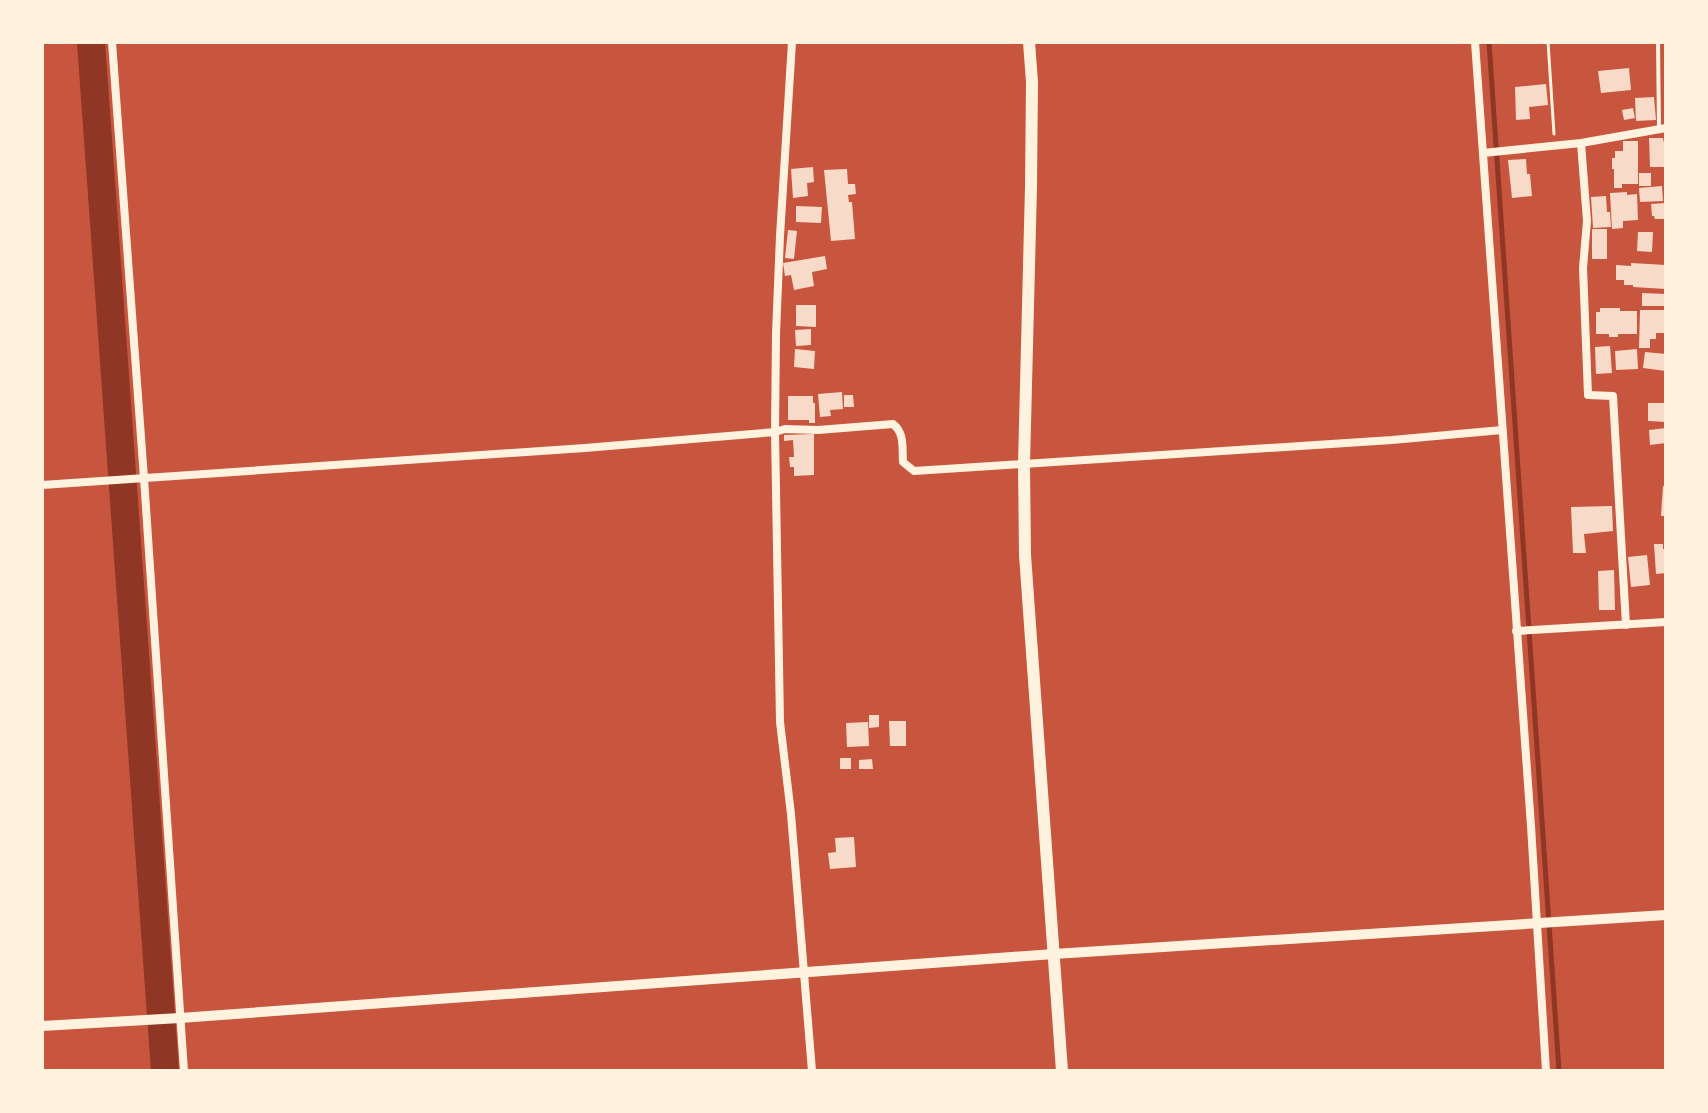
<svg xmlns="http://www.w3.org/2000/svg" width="1708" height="1113" font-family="Raleway,sans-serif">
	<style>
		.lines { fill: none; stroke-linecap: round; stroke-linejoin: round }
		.stream { stroke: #8f3625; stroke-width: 5 }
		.river { stroke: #8f3625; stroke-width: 28 }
		.building { fill: #f7dbc8 }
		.path { stroke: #fff3e0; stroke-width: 3 }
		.service { stroke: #fff3e0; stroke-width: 4 }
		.minor { stroke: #fff3e0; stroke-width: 8 }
		.tertiary { stroke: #fff3e0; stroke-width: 10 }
		.primary { stroke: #fff3e0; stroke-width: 12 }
	</style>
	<rect width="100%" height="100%" fill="#c8553d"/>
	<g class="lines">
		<path class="stream" d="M1489,42L1559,1071"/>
		<path class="river" d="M91,42L165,1071"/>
	</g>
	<path class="building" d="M1629,68L1631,90L1601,93L1598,71Z
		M1546,84L1548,105L1529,107L1530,119L1516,120L1515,87Z
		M1654,97L1656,120L1636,121L1635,98Z
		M1633,108L1635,118L1624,120L1622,110Z
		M1649,138H1663L1664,143H1666V167H1650Z
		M1623,141H1638V184H1622V188H1614V169H1612V158H1615V151H1623Z
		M1526,159L1527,174H1530L1532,196L1512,198L1508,160Z
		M813,167L814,182L807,183L808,196L793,198L791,169Z
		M847,169L848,184H855L856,194L848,195L849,202H852L855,239L831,241L824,170Z
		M1639,173H1651V186H1639Z
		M1662,186L1663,201L1640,202L1639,188Z
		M1627,192V195L1637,194L1638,220L1623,221V228L1612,229L1610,193Z
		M1606,196L1607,212H1610L1611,227L1593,228L1591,197Z
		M1666,203V219H1655L1654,216H1652L1651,204Z
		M796,206L822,207L821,223L796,222Z
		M1592,229H1607V259H1592Z
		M788,230L797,231L794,259L785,258Z
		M1638,232H1653L1652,252L1637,251Z
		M825,256L827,269L812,272L814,286L794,290L791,275L785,276L783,263Z
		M1631,263L1666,265V289L1633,287V285H1624V280H1616V265L1631,266Z
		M1642,293L1666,294V306H1642Z
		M796,305H816V327L796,326Z
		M1600,308H1620V311H1637V334H1618V337H1609V334H1596V312H1600Z
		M1640,310H1666V333H1656V339H1650V348H1639Z
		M811,329V345L796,346L795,330Z
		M1610,346L1612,373L1596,374L1595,347Z
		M795,349L815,351L814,369L794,367Z
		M1637,349L1638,369L1616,370L1615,351Z
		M1645,352L1666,354V371L1643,368Z
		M842,392L843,409L830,410L831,416L820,417L818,394Z
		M844,395H853L854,407H844Z
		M788,396H813V403H815V423H809V420H788Z
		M1648,403H1666V422L1648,421Z
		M1666,428V443L1650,445L1649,430Z
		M814,434V475L794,476V467H790L789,457H794L793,440L784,441V435Z
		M1663,486H1666V516H1661Z
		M1612,506L1613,531L1584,534L1586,553H1573L1571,507Z
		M1654,544H1663V549H1666V573L1656,574Z
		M1647,555L1650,585L1631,587L1628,557Z
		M1614,570L1615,610H1599L1598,571Z
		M869,715H879V727L869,728Z
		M889,721H906V746H890Z
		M868,722L869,746L847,747L846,723Z
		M840,758H851V769H840Z
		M872,759L873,769H859V760Z
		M854,837L856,867L830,869L828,853L836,852L835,838Z"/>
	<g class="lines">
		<path class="path" d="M1548,42L1554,134"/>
		<path class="service" d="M1658,42L1659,128"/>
		<path class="minor" d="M112,42L144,478L184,1071
			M792,42L780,236L776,334L775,432L780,722L791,814L812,1071
			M1475,42L1531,826L1546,1071
			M1581,143L1587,221L1583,268L1588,395L1613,396L1626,625
			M1483,153L1581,143L1666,128
			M42,485L585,448L775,432L785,429L818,430L893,424C905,433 902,449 903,462L914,471L1392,440L1502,430
			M1516,631L1666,622"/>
		<path class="tertiary" d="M42,1026L180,1018L1054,954L1666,915"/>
		<path class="primary" d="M1029,42L1032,82L1031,187L1024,464L1025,555L1062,1071"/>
	</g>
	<rect width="1708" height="1113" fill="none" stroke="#fff3e0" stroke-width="88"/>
</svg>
